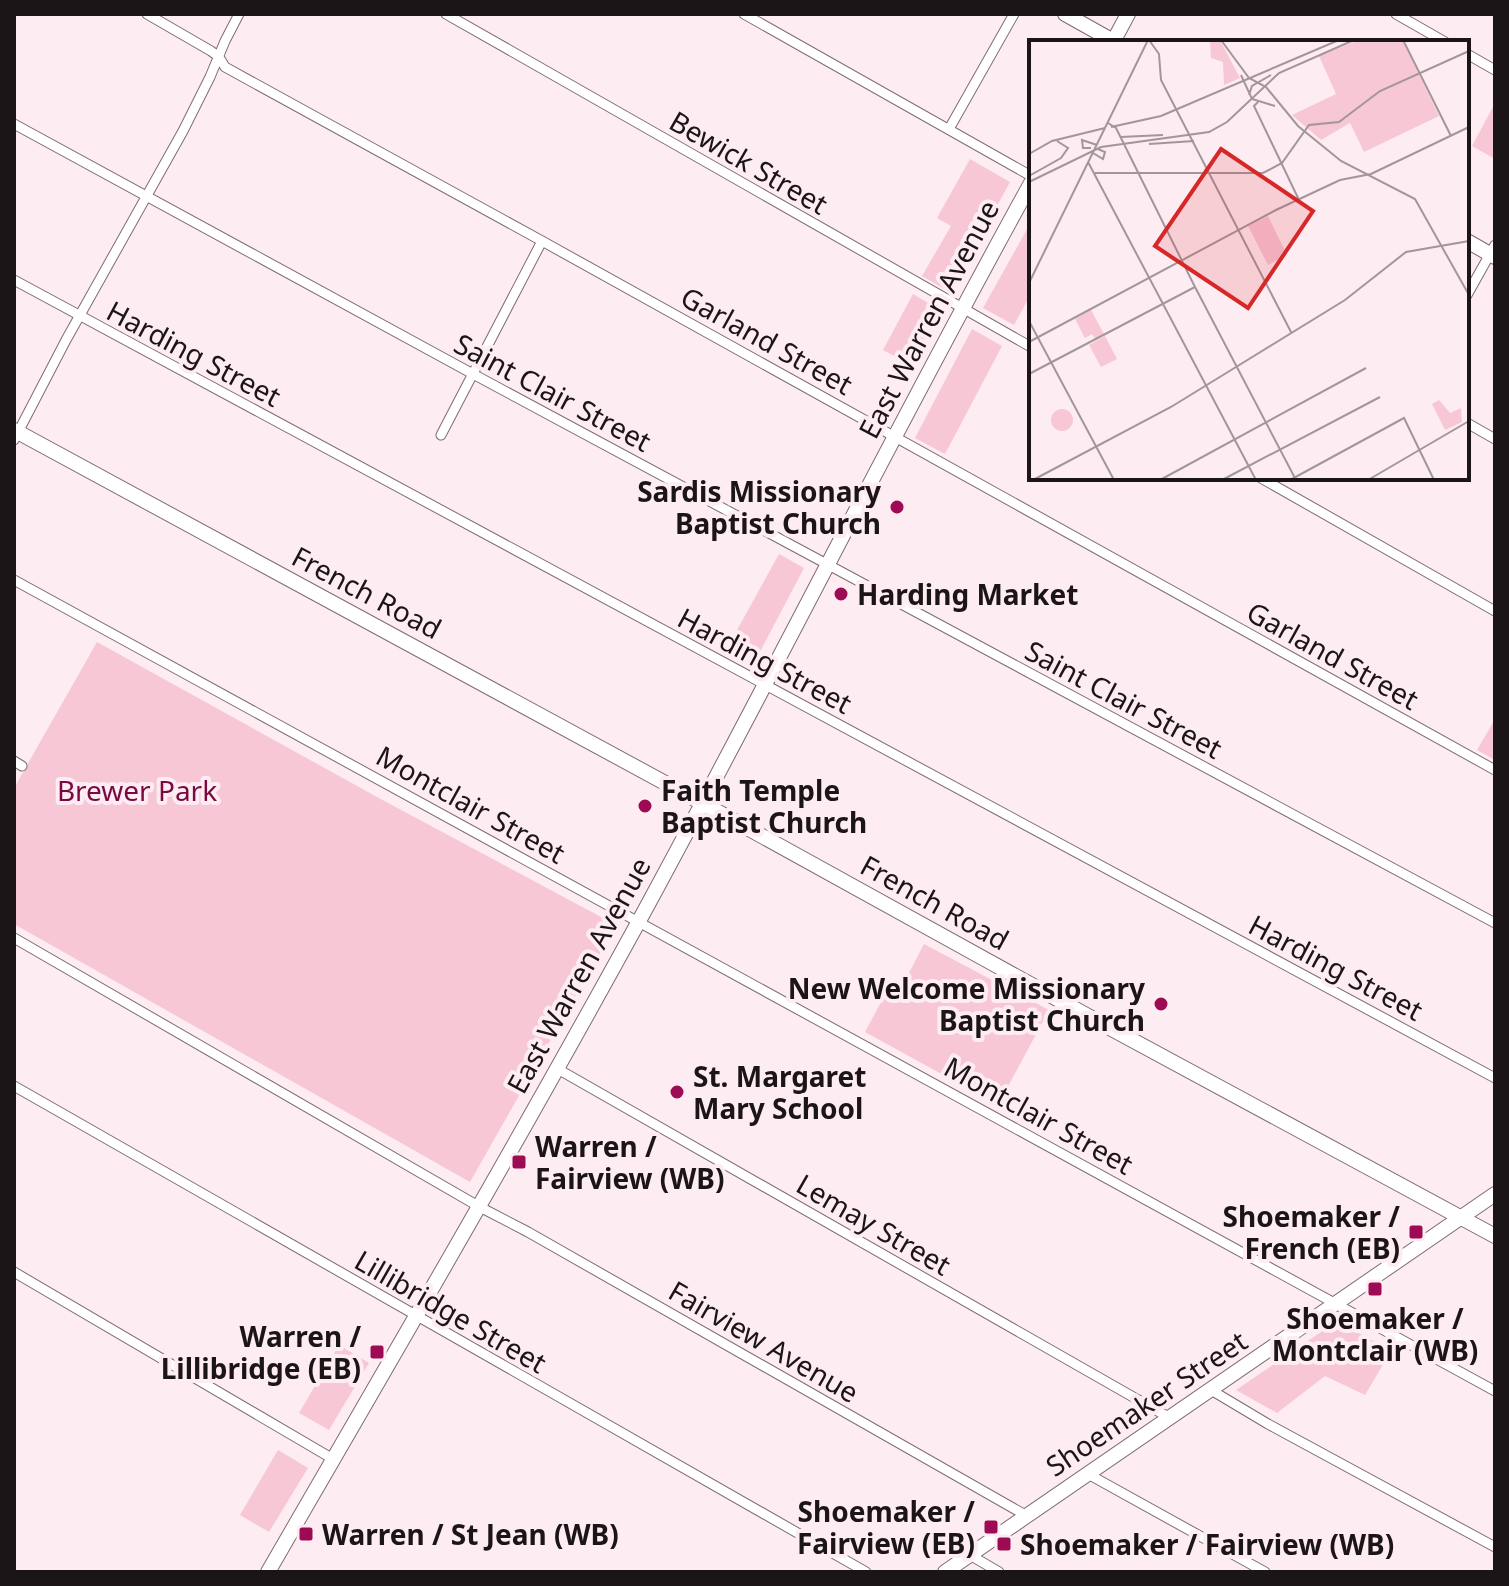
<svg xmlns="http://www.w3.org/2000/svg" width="1509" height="1586" font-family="'Noto Sans',sans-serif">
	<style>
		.green { fill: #f7c7d5 }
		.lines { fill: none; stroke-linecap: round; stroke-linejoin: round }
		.street-casing { stroke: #7d6c71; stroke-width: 11 }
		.secondary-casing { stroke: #7d6c71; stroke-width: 16 }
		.street { stroke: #fff; stroke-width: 9 }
		.secondary { stroke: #fff; stroke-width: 14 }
		.poi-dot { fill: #9e0b55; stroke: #fdecf1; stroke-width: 3 }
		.labels { text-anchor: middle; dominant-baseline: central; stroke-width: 8; stroke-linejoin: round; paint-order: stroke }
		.street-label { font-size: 28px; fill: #1c1517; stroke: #fdecf1 }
		.poi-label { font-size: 28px; font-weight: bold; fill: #1c1517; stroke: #fdecf1; text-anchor: start }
		.park-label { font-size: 28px; fill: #790940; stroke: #fdecf1 }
		.inset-road { fill: none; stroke: #a3969a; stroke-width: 2 }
		.view { fill: #d62828; fill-opacity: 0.15; stroke: #d62828; stroke-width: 4 }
		.inset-edge { fill: none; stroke: #1c1517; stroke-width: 4 }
	</style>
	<rect width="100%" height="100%" fill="#fdecf1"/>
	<path class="green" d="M1495,103V159L1472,146Z
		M970,159L1010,182L950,292L922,276L951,226L937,218Z
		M1031,222V294L1014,325L983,308Z
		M913,294L940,310L911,365L883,350Z
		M972,329L1002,346L945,454L915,438Z
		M779,554L804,568L753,665L726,650Z
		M97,642L377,797L616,925L470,1182L14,924V788Z
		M1495,719V760L1477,750Z
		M924,944L1049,1010L998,1105L865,1032L888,989L898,994Z
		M1337,1321L1391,1351L1365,1395L1325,1376L1277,1413L1236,1390Z
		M339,1345L369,1363L329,1430L299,1413Z
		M278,1450L308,1468L269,1532L240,1515Z"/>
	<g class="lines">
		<g class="street-casing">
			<path id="street" d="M147,14L211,51L219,57L225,67L542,241L1495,770
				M446,14L1031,347
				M744,14L1031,176
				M1396,14L1445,42
				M1467,54L1495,70
				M14,124L473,374L1495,923
				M949,129L1014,14
				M14,280L1495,1078
				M1467,295L1495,245
				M1467,423L1495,439
				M441,435L542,241
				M14,440L66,340L183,131L210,77L225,41L239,14
				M1261,478L1495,611
				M14,580L1495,1391
				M14,761L22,766
				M14,938L478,1206L528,1232L1027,1516
				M556,1068L1170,1418
				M14,1086L866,1572
				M14,1272L333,1459
				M1211,1390L1268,1424L1495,1547
				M1088,1474L1265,1572
				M970,1555L999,1572"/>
		</g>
		<g class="secondary-casing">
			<path id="secondary" d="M1065,14L1115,42
				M1113,42L1128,14
				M1467,241L1495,257
				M14,430L702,803L1097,1021L1495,1236
				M268,1572C393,1356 519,1140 639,921C772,677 896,427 1031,183
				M945,1572L1495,1194"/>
		</g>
		<use href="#street" class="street"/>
		<use href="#secondary" class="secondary"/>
	</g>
	<g class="poi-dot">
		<circle cx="897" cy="507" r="8"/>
		<circle cx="841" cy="594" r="8"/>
		<circle cx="645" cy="806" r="8"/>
		<circle cx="1161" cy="1004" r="8"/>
		<circle cx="677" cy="1092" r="8"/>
		<rect x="511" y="1154" width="16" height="16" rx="4"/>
		<rect x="1408" y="1224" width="16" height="16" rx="4"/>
		<rect x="1367" y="1281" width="16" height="16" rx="4"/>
		<rect x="369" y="1344" width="16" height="16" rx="4"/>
		<rect x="983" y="1519" width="16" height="16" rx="4"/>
		<rect x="298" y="1526" width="16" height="16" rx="4"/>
		<rect x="996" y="1536" width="16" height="16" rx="4"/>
	</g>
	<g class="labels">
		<g class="street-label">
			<text transform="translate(749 162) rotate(30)">Bewick Street</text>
			<text transform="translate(928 319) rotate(-62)">East Warren Avenue</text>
			<text transform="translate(767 340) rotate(29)">Garland Street</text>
			<text transform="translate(194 353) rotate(28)">Harding Street</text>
			<text transform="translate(553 392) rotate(28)">Saint Clair Street</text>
			<text transform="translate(367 592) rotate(28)">French Road</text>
			<text transform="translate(1333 655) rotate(29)">Garland Street</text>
			<text transform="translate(765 660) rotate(28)">Harding Street</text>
			<text transform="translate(1124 699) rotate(28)">Saint Clair Street</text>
			<text transform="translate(471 804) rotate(29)">Montclair Street</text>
			<text transform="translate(935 902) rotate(29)">French Road</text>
			<text transform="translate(1336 967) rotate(28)">Harding Street</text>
			<text transform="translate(578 975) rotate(-61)">East Warren Avenue</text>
			<text transform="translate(1039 1115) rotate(29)">Montclair Street</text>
			<text transform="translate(874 1224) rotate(30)">Lemay Street</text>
			<text transform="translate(451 1311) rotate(30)">Lillibridge Street</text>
			<text transform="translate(764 1341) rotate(30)">Fairview Avenue</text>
			<text transform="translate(1146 1403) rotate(-34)">Shoemaker Street</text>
		</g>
		<g class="poi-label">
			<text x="881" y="491" text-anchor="end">Sardis Missionary<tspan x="881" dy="32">Baptist Church</tspan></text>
			<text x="857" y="594">Harding Market</text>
			<text x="661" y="790">Faith Temple<tspan x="661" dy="32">Baptist Church</tspan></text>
			<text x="1145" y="988" text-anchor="end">New Welcome Missionary<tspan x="1145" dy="32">Baptist Church</tspan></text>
			<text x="693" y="1076">St. Margaret<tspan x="693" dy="32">Mary School</tspan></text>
			<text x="535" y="1146">Warren /<tspan x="535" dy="32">Fairview (WB)</tspan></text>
			<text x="1400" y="1216" text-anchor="end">Shoemaker /<tspan x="1400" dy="32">French (EB)</tspan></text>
			<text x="1375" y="1318" text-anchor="middle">Shoemaker /<tspan x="1375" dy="32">Montclair (WB)</tspan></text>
			<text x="361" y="1336" text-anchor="end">Warren /<tspan x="361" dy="32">Lillibridge (EB)</tspan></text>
			<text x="975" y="1511" text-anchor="end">Shoemaker /<tspan x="975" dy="32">Fairview (EB)</tspan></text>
			<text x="322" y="1534">Warren / St Jean (WB)</text>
			<text x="1020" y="1544">Shoemaker / Fairview (WB)</text>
		</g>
		<g class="park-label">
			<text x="137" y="790">Brewer Park</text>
		</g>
	</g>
	<g transform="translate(1029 40)">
		<rect width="440" height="440" fill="#fdecf1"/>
		<path d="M181,0H191L211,38L195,45L194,22L182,18ZM330,0H373L410,76L335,112L321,83L292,100L263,75L307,54L290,16ZM239,176L258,215L239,225L219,186ZM62,270L75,294L66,299L63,294L56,298L46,279ZM76,296L88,319L72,327L60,305ZM410,360L421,373L432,368L433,382L416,390L403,364ZM22 380a11 11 0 1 1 22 0a11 11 0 1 1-22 0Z" fill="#f7c7d5"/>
		<path class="inset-road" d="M120,0L130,14L132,40L262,292M192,0L220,38L237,47L269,86L312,121L386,159L440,255M374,0L422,96M212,35L223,59L246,66M220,55L223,46L242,35M229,62L225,66L270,160M82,87L132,76L310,0M92,97L134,95M120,104L165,101M62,108H54L53,100L68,105M64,113L74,119L76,112L69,109M0,114L23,101L76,88M59,122L227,440M66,133H234L253,123L280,85L310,82L351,51L440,11M0,136L32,118L39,108L28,101M0,142L72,107L180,92L198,82L250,33L325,0M0,243L119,0M166,247L267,440M0,281L85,440M0,302L247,170L311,140L342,134L440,87M0,334L166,247L87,88L79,83M4,440L142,367L316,260L377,212L440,201M131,440L337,328M193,440L351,357M261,440L375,378L405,440M339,440L440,381"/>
		<path class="view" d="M192,109L284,171L219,268L126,206Z"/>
		<rect width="440" height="440" class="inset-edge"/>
	</g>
	<rect width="1509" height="1586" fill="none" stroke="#1c1517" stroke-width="32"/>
</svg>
